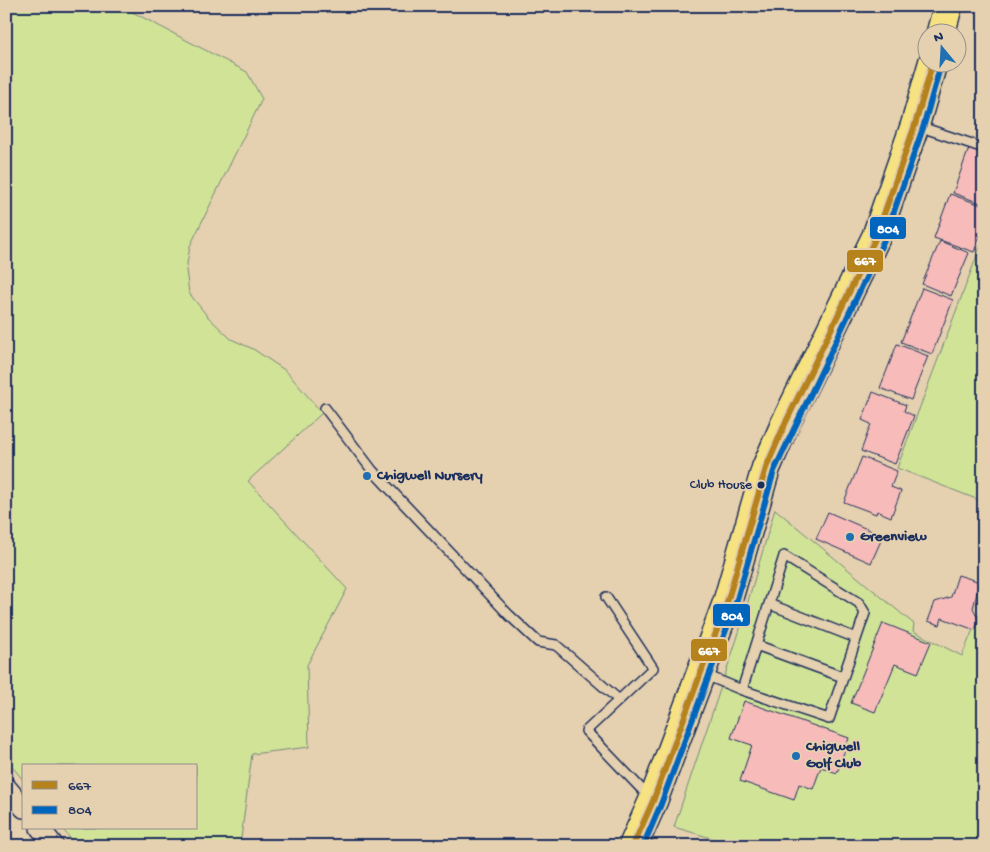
<svg xmlns="http://www.w3.org/2000/svg" width="990" height="852" font-family="'Gochi Hand',sans-serif">
	<style>
		.green { fill: #d1e397; stroke: #76897a }
		.building { fill: #f7bbb9; stroke: #1b2f5e }
		.lines { fill: none; stroke-linecap: round; stroke-linejoin: round }
		.lane-casing { stroke: #1b2f5e; stroke-width: 12 }
		.street-casing { stroke: #1b2f5e; stroke-width: 22 }
		.primary-casing { stroke: #1b2f5e; stroke-width: 31 }
		.lane { stroke: #e5d0af; stroke-width: 9 }
		.street { stroke: #e5d0af; stroke-width: 19 }
		.primary { stroke: #f7e281; stroke-width: 28 }
		.bus-1-casing { stroke: #e5d0af; stroke-width: 10 }
		.bus-2-casing { stroke: #e5d0af; stroke-width: 10 }
		.bus-1 { stroke: #b5821c; stroke-width: 6 }
		.bus-2 { stroke: #0065bd; stroke-width: 6 }
		.poi-dot { fill: #1f6fb2; stroke: #e5d0af; stroke-width: 2 }
		.bus-dot { fill: #1b2f5e; stroke: #e5d0af; stroke-width: 2 }
		.labels { text-anchor: middle; dominant-baseline: central; stroke-width: 4; stroke-linejoin: round; paint-order: stroke }
		.bus-label { font-size: 14px; fill: #1b2f5e; stroke: #e5d0af; text-anchor: end }
		.poi-label { font-size: 15px; font-weight: bold; fill: #1b2f5e; stroke: #e5d0af; text-anchor: start }
		.line-badge { stroke: #e5d0af; stroke-width: 2 }
		.badge-label { font-size: 14px; text-anchor: middle; font-weight: bold; fill: #fff }
	</style>
	<rect width="100%" height="100%" fill="#e5d0af"/>
	<filter id="ink" filterUnits="userSpaceOnUse"><feTurbulence type="fractalNoise" baseFrequency=".02" numOctaves="2"/><feDisplacementMap in="SourceGraphic" scale="10" xChannelSelector="R" yChannelSelector="G"/><feConvolveMatrix kernelMatrix="1 2 1 2 8 2 1 2 1" color-interpolation-filters="sRGB"/></filter>
	<g filter="url(#ink)">
		<path class="green" d="M6,6H121L247,72L262,99L190,246L186,270L189,293L208,317L231,339L253,349L286,371L322,413L248,481L347,589L307,665L309,747L252,754L240,846H76L62,828H196V766H24V781L6,759Z
			M984,237V502L897,468Z
			M775,509L914,624L913,631L962,656L984,603V846H738L674,827L737,639Z"/>
		<path class="building" d="M969,148L984,154L983,204L953,193Z
			M950,194L984,206V225L974,252L934,238Z
			M940,241L969,253L951,296L922,284Z
			M922,288L953,300L932,354L901,342Z
			M897,344L928,356L911,400L880,388Z
			M873,392L906,405L904,411L914,416L895,464L861,451L871,424L862,420Z
			M862,457L897,471L891,487L901,491L891,517L877,511L876,514L844,502Z
			M828,512L883,536L871,563L816,539Z
			M958,575L980,582L973,608L979,620L975,630L942,618L940,625L928,621L935,602L951,597Z
			M883,623L931,642L918,673L895,664L875,712L851,703Z
			M744,701L849,738L837,773L821,767L813,789L799,784L794,800L740,781L752,745L731,738Z"/>
		<g class="lines">
			<g class="lane-casing">
				<path id="lane" d="M918,126L984,148
					M325,408L372,470L509,615L538,642L556,645L619,700L586,731L650,798
					M606,597L653,668L619,700
					M769,604L856,638
					M756,645L843,677
					M703,674L742,690L829,719L865,613L859,603L784,556L742,690"/>
			</g>
			<g class="street-casing">
				<path id="street" d="M6,787L24,808
					M40,828L54,846"/>
			</g>
			<g class="primary-casing">
				<path id="primary" d="M941,32L948,6
					M633,846L653,801L727,603L766,468L785,424L876,237L915,125L933,62"/>
			</g>
			<use href="#lane" class="lane"/>
			<use href="#street" class="street"/>
			<use href="#primary" class="primary"/>
			<g class="bus-1-casing">
				<path id="bus-1" d="M633,846L653,801L727,603L766,468L785,424L876,237L915,125L933,62"/>
			</g>
			<g class="bus-2-casing">
				<path id="bus-2" d="M643,846L661,804L735,606L774,471L884,240L923,128L941,64"/>
			</g>
			<use href="#bus-1" class="bus-1"/>
			<use href="#bus-2" class="bus-2"/>
		</g>
	</g>
	<g class="poi-dot">
		<circle cx="367" cy="476" r="5"/>
		<circle cx="850" cy="537" r="5"/>
		<circle cx="796" cy="756" r="5"/>
	</g>
	<circle class="bus-dot" cx="761" cy="485" r="4.5"/>
	<g class="labels">
		<g class="bus-label">
			<text x="752" y="485">Club House</text>
		</g>
		<g class="poi-label">
			<text x="377" y="476">Chigwell Nursery</text>
			<text x="860" y="537">Greenview</text>
			<text x="806" y="747">Chigwell<tspan x="806" dy="17">Golf Club</tspan></text>
		</g>
	</g>
	<g class="line-badge">
		<rect x="869" y="216" width="38" height="24" rx="5" fill="#0065bd"/>
		<rect x="846" y="249" width="38" height="24" rx="5" fill="#b5821c"/>
		<rect x="712" y="603" width="39" height="24" rx="5" fill="#0065bd"/>
		<rect x="690" y="638" width="38" height="24" rx="5" fill="#b5821c"/>
	</g>
	<g class="badge-label">
		<text x="888" y="233">804</text>
		<text x="865" y="265">667</text>
		<text x="732" y="620">804</text>
		<text x="709" y="655">667</text>
	</g>
	<rect width="990" height="852" fill="none" stroke="#e5d0af" stroke-width="25"/>
	<rect x="12" y="12" width="965" height="827" fill="none" stroke="#1b2f5e" stroke-width="2" filter="url(#ink)"/>
	<rect x="22" y="764" width="175" height="65" fill="#e5d0af" stroke="#94908f"/>
	<rect x="32" y="781" width="25" height="8" fill="#b5821c" stroke="#94908f"/>
	<text x="68" y="790" font-size="15" fill="#1b2f5e">667</text>
	<rect x="32" y="806" width="25" height="8" fill="#0065bd" stroke="#94908f"/>
	<text x="68" y="814" font-size="15" fill="#1b2f5e">804</text>
	<g transform="translate(942 48) rotate(342)"><circle r="24" fill="#e5d0af" stroke="#94908f"/>
	<path d="M0-4L9 19L0 12L-9 19Z" fill="#1f6fb2"/>
	<text y="-8" font-size="14" font-weight="bold" text-anchor="middle" fill="#1b2f5e">N</text>
	</g>
</svg>
